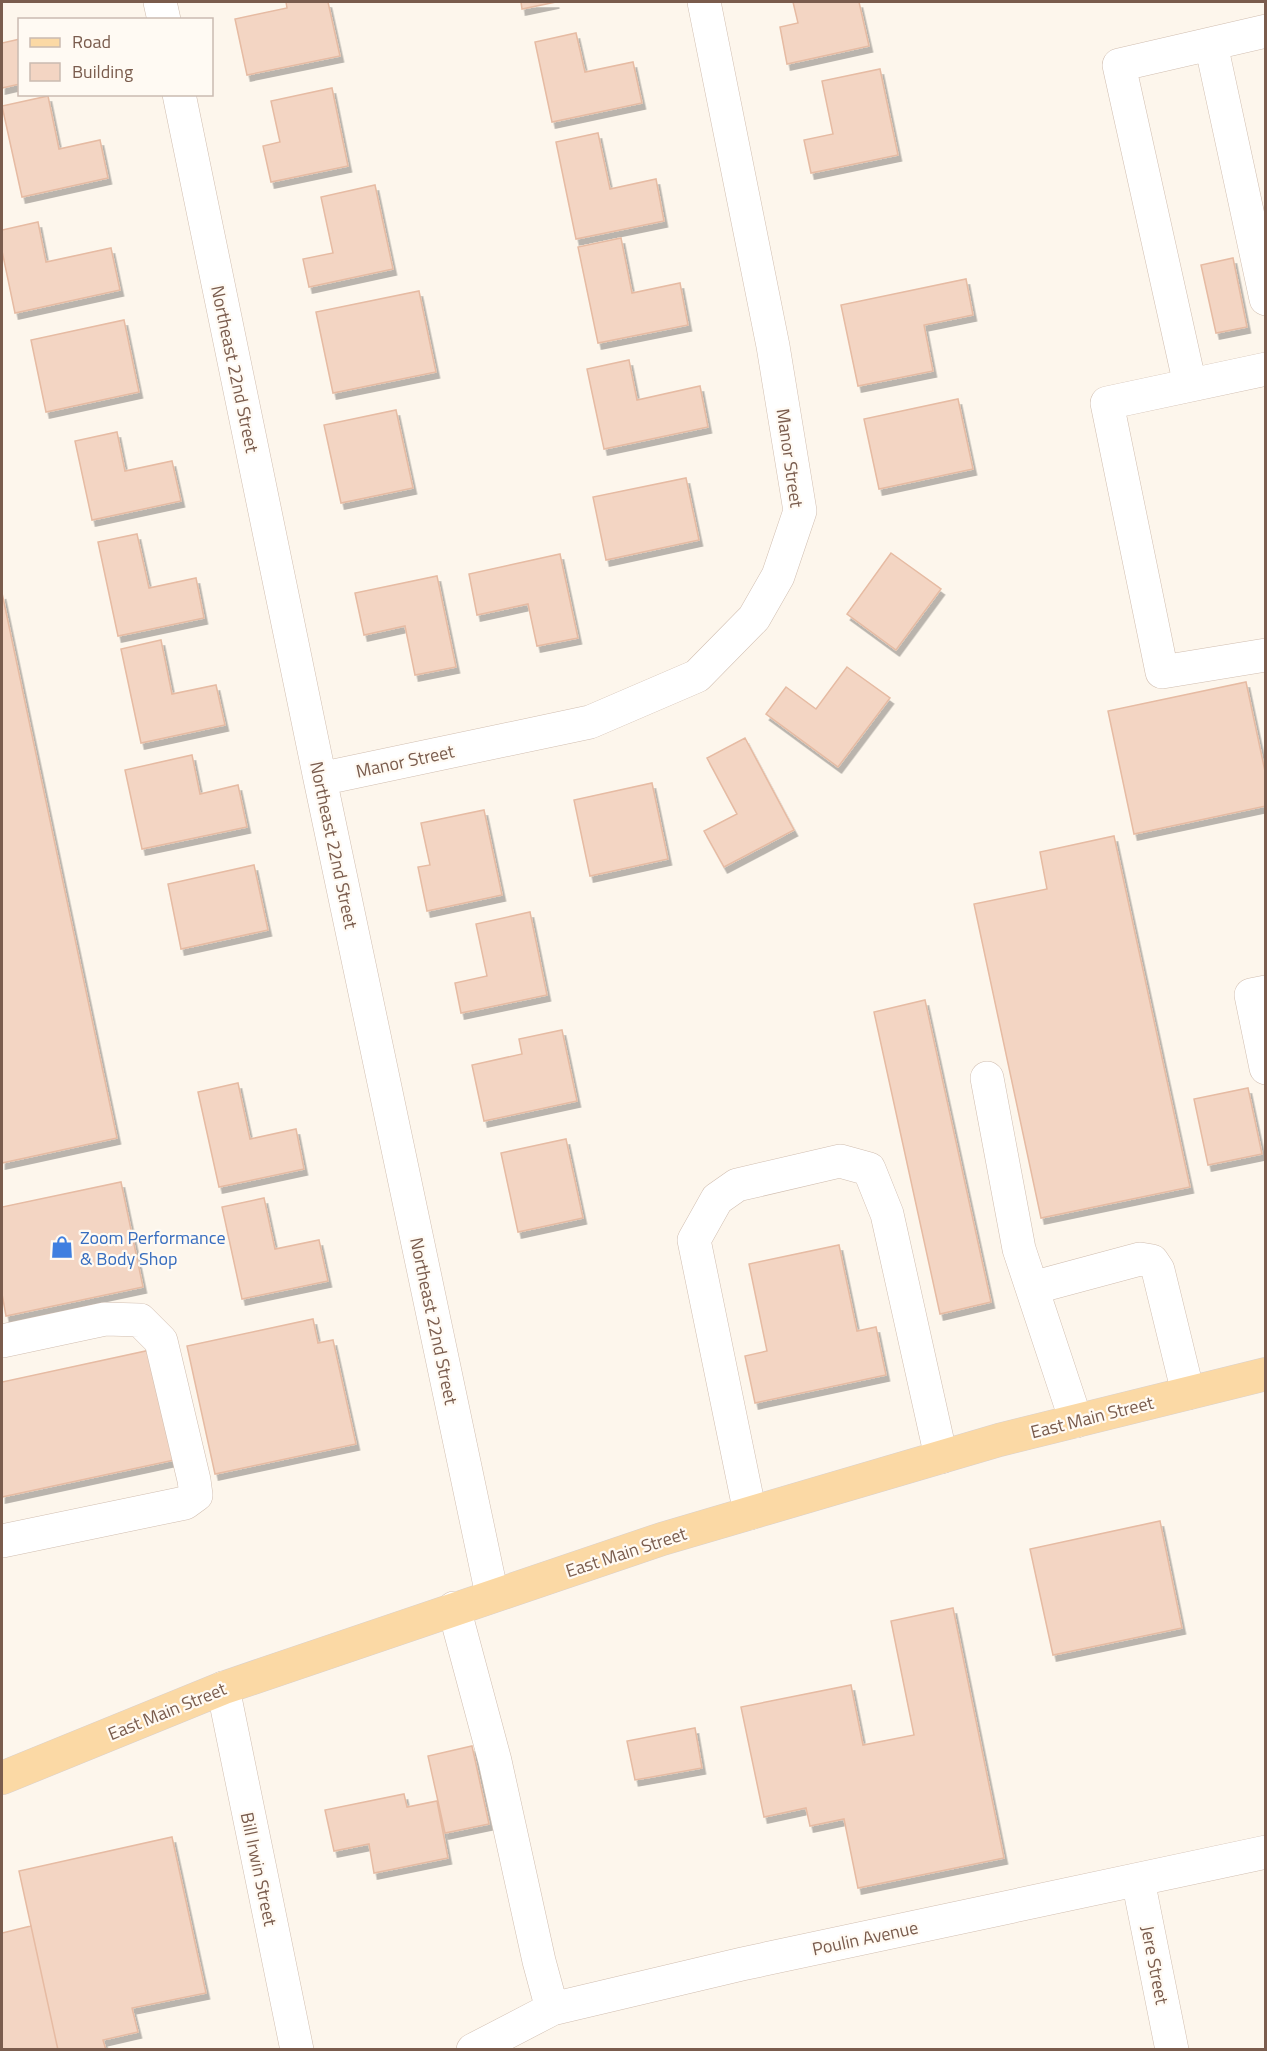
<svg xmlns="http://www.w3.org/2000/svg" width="1267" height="2051" font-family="'Titillium Web',sans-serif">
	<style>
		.building { fill: #f3d5c3; stroke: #e6bba3; stroke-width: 1.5; filter: url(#shadow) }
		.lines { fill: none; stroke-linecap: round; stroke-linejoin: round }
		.minor-casing { stroke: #d1beb0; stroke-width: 34 }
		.major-casing { stroke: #dad1cd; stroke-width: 34 }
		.minor { stroke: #fff; stroke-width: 33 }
		.major { stroke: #fbd9a5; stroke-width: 33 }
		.labels { text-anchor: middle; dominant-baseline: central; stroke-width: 4.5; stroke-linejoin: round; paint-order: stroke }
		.street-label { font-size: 18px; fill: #7a5c4d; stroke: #fffaf3 }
		.shop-label { font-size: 18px; fill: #366cbe; stroke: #fffaf3; text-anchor: start }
	</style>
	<defs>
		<filter id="shadow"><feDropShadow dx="3.5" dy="6" stdDeviation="0" flood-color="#0004"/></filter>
	</defs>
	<rect width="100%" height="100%" fill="#fdf6ec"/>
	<path class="building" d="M286,2H328L340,56L247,75L235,19L287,8Z
		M521,2H556L522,9Z
		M793,2H859L869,46L787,64L780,27L798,23Z
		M576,33L585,72L633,62L642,103L552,122L535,42Z
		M20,39V84L2,88V43Z
		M880,69L898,155L811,173L804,140L833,134L822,81Z
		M332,88L348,166L271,182L263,146L280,142L271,101Z
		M48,96L59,149L100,140L108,178L22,197L2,106Z
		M598,133L610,189L656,179L664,221L576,239L556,142Z
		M375,185L393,269L309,287L303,259L333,253L321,197Z
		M38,222L46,262L111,248L120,290L15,313L2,251V230Z
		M621,238L632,293L680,283L688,325L598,343L578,247Z
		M1233,258L1247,327L1216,333L1201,265Z
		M966,279L973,315L924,325L933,371L858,386L841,305Z
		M419,291L436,372L333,393L316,312Z
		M124,320L139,392L46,412L31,340Z
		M629,360L637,400L700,386L708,427L604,449L587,369Z
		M958,399L973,469L879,489L864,419Z
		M396,410L413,488L341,503L324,425Z
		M117,432L125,471L172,461L181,501L92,520L75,441Z
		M686,478L699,540L606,560L593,497Z
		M137,534L149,588L196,578L204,618L118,636L98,542Z
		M891,553L941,589L896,650L847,614Z
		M560,554L578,638L537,646L528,604L477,615L469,574Z
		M437,576L456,667L415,675L405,626L364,635L355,593Z
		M2,593L117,1138L2,1163Z
		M161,640L172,694L216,685L225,725L141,743L121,649Z
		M847,667L890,698L838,767L766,714L786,687L816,709Z
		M1246,682L1266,776V806L1134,834L1108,711Z
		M745,738L794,830L724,867L704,831L737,814L707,758Z
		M192,755L200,794L238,785L247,827L142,849L125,770Z
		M652,783L668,859L590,876L574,800Z
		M484,810L502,895L427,911L418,867L430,865L421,823Z
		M1114,836L1190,1187L1041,1218L974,904L1047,889L1040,852Z
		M254,865L268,930L181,949L168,884Z
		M530,912L547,995L461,1013L455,983L487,976L476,924Z
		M925,1000L991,1302L940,1314L874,1012Z
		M562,1030L577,1101L484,1121L472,1065L522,1054L519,1039Z
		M238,1083L250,1139L296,1129L304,1169L219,1187L198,1092Z
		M1248,1088L1262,1154L1208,1165L1194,1099Z
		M566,1139L583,1218L518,1232L501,1153Z
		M121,1182L143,1287L6,1316L2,1294V1207Z
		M264,1198L275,1249L319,1240L328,1281L242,1299L222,1207Z
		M839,1245L857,1331L876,1327L886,1375L755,1403L745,1356L767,1351L749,1264Z
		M313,1319L318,1343L333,1340L356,1444L215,1474L187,1346Z
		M155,1349L179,1459L2,1497V1382Z
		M1160,1521L1182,1628L1053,1655L1030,1549Z
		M953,1608L1004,1858L858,1888L844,1819L810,1826L806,1808L764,1817L741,1707L851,1685L863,1745L914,1735L891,1621Z
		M695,1728L702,1768L635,1780L627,1741Z
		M472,1746L489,1824L445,1833L428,1756Z
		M404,1794L407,1807L437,1801L448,1858L374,1873L369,1844L334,1851L325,1810Z
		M172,1837L206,1993L132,2008L138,2032L103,2040L106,2050H58L19,1871Z
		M31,1926L58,2050H2V1933Z"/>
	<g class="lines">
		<g class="minor-casing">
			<path id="minor" d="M160,2L164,20
				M1211,44L1266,299
				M179,94L320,779L492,1595
				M1266,369L1107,403L1162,672L1266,655
				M1190,385L1119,65L1266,31
				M320,779L590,722L697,676L754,618L778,576L800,511L773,346L704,2
				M1266,992L1251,995L1266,1068
				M987,1078L1019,1249L1076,1421
				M1032,1288L1140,1259L1152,1261L1158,1270L1188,1393
				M2,1341L105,1319L140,1320L161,1341L194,1480L196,1495L185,1503L2,1541
				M750,1513L694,1240L717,1199L737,1185L840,1161L869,1169L887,1214L941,1457
				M454,1608L495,1761L539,1961L552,2009
				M223,1688L297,2050
				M1138,1880L1172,2050
				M473,2050L552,2009L742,1964L1266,1852"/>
		</g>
		<g class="major-casing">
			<path id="major" d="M2,1778L223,1688L662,1539L999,1440L1266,1374"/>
		</g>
		<use href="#minor" class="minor"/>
		<use href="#major" class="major"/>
	</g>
	<defs>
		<g id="shop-bare" transform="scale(1.8)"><path d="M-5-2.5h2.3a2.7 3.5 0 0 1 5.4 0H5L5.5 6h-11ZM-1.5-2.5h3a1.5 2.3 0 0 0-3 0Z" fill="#3f7fe0" stroke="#fffaf3" stroke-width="2.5" paint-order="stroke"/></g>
	</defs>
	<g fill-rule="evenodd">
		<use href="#shop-bare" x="62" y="1247"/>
	</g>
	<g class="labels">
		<g class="street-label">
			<text transform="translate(235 369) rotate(78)">Northeast 22nd Street</text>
			<text transform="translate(790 458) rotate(82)">Manor Street</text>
			<text transform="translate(405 761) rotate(-12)">Manor Street</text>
			<text transform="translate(334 845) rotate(78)">Northeast 22nd Street</text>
			<text transform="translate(434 1321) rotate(78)">Northeast 22nd Street</text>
			<text transform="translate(1092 1417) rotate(-14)">East Main Street</text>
			<text transform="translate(626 1552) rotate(-18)">East Main Street</text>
			<text transform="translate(167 1711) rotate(-22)">East Main Street</text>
			<text transform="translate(259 1869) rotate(78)">Bill Irwin Street</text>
			<text transform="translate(865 1938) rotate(-12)">Poulin Avenue</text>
			<text transform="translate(1155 1965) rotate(79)">Jere Street</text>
		</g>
		<g class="shop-label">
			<text x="80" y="1237">Zoom Performance<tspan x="80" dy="21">&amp; Body Shop</tspan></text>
		</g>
	</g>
	<rect width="1267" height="2051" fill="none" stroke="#7a5c4d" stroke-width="6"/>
	<rect x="18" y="18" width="195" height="78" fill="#fffaf3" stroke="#cabbb1" stroke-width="1.5"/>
	<rect x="30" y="38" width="30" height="9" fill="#fbd9a5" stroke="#cabbb1" stroke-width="1.5"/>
	<text x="72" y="48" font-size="18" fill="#7a5c4d">Road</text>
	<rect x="30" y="63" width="30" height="18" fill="#f3d5c3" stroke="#cabbb1" stroke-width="1.5"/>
	<text x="72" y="78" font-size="18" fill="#7a5c4d">Building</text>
</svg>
